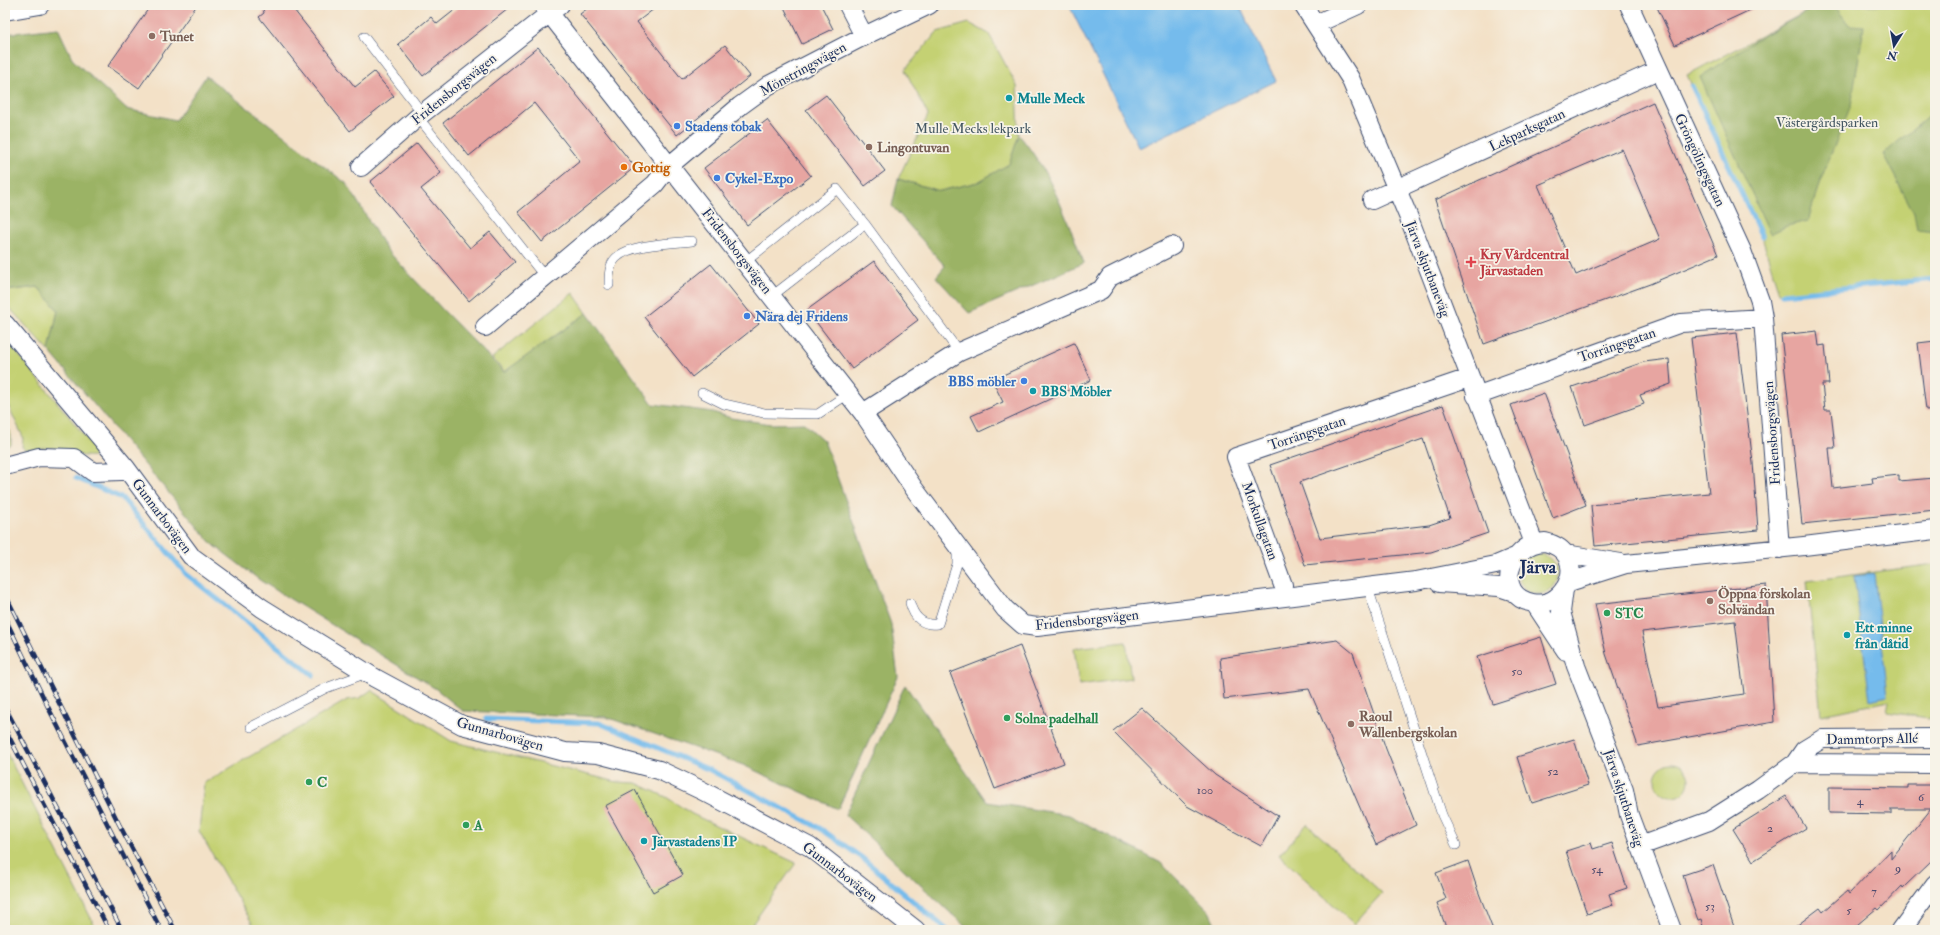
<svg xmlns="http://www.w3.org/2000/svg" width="1940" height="935" font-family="'IM FELL Double Pica',serif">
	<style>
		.green { fill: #c4d173; stroke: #708068 }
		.forest { fill: #9bb365; stroke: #5b7162 }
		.water { fill: #75bbec; stroke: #4875a5 }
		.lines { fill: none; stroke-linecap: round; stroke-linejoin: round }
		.stream { stroke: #75bbec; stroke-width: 5 }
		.building { fill: #e7a5a1; fill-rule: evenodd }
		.service-casing { stroke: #3b4a6e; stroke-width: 10 }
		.minor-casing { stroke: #3b4a6e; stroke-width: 20 }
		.service { stroke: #fff; stroke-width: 9 }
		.minor { stroke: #fff; stroke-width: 18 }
		.rail-casing { stroke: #1b2f5e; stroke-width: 4.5 }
		.rail { stroke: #f7f3e8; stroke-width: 3; stroke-dasharray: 9; stroke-linecap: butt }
		.education-dot { fill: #8d6e63; stroke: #f7f3e8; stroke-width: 1.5 }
		.culture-dot { fill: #0f9aa8; stroke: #f7f3e8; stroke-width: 1.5 }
		.shop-dot { fill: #3f7fe0; stroke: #f7f3e8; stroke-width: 1.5 }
		.food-dot { fill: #e8710a; stroke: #f7f3e8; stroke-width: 1.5 }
		.health-dot { fill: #e0444e; stroke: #f7f3e8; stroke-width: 1.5 }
		.leisure-dot { fill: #2e9e5b; stroke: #f7f3e8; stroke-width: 1.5 }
		.labels { text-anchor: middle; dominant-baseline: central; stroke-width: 3.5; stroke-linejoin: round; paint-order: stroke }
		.number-label { font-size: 12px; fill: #4e4c6f }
		.education-label { font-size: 14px; font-weight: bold; fill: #785e54; stroke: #f7f3e8; text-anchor: start }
		.street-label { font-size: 14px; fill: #1b2f5e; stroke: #f7f3e8 }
		.culture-label { font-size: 14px; font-weight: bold; fill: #0d838f; stroke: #f7f3e8; text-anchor: start }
		.park-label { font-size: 14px; fill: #455863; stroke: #f7f3e8 }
		.shop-label { font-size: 14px; font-weight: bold; fill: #366cbe; stroke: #f7f3e8; text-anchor: start }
		.food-label { font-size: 14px; font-weight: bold; fill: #c56008; stroke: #f7f3e8; text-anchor: start }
		.health-label { font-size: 14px; font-weight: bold; fill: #be3a42; stroke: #f7f3e8; text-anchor: start }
		.leisure-label { font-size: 14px; font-weight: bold; fill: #27864d; stroke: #f7f3e8; text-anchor: start }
		.district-label { font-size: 18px; font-weight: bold; fill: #1b2f5e; stroke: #f7f3e8 }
	</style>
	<rect width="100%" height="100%" fill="#f7f3e8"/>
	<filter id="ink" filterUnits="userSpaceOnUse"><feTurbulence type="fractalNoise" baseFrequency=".025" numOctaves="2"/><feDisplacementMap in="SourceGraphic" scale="8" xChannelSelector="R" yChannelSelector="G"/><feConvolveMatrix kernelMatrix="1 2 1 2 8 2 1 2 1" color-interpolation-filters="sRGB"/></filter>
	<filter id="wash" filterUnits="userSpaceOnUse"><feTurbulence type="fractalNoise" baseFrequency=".012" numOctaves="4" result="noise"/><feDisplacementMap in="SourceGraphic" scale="16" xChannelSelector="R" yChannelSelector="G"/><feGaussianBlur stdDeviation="0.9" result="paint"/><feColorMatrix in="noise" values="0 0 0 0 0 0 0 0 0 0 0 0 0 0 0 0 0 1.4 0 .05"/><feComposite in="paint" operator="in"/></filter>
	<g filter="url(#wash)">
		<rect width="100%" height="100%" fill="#f3e1c7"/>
		<path class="green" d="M1819,5H1935V277L1779,293L1762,237L1687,75Z
			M969,23L989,34L1017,86L1019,135L1010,164L978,182L940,191L898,179L928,115L905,70L937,32Z
			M38,287L58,310L49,351L5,303V291Z
			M573,293L587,313L505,372L492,358Z
			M6,339L95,449L94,456C79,458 68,450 54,448C44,447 35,451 25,450L22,447L23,437L5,399Z
			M5,421L11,435V445L5,447Z
			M1518 574a20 20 0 1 1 40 0a20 20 0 1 1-40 0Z
			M1935,564V719L1887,712L1889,701L1821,715L1807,581Z
			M1126,642L1131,678L1079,685L1074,648Z
			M371,690L451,741L617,782L636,783L666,797L692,814L796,863L748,930H256L199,831L204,783L347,700L360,698Z
			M5,750L97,930H5Z
			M1655 780a17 17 0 1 1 34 0a17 17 0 1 1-34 0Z
			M1307,824L1382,893L1354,924L1279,855Z"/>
		<path class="forest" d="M1818,5H1834L1849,25L1864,26L1851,105L1819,184L1808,221L1787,226L1770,234L1700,77L1751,43Z
			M58,28L73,60L126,109L176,120L206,76L347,184L386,249L443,310L504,372L587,313L653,404L713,412L731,418L771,424L804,423L824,441L891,624L898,677L838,809L743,765L606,717L463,711L436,689L261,581L211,543L49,351L58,310L38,287L5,291V34Z
			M1935,111V231L1917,229L1914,213L1883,154Z
			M1019,135C1051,173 1066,217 1084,263L969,313L936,277L945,266L892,206L898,179L940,191L978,182L1009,164Z
			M905,685L987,802L1069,815L1161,863L1209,911L1218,930H969L845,815Z"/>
		<path class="water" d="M1069,5H1239L1276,81L1139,148Z
			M1874,574L1888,696L1870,700L1854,576Z"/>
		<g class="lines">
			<path class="stream" d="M1692,86L1762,237
				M1782,294L1935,279
				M76,478L122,498L186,574L313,675
				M486,719L599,723L710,770L821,829L861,857L947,930"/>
		</g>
		<g id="blocks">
			<path class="building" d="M151,5H197L139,88L108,66Z
				M262,5H290L355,87L374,72L394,96L350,131L259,17L264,13Z
				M461,5H513L423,76L398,44L431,17L437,24Z
				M592,5H659L637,22L682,79L725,45L750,76L677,135L580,14Z
				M783,5H821L833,29L802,44Z
				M1656,5H1761L1675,45Z
				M538,47L635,167L542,242L518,212L580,161L534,103L469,156L443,123Z
				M826,95L885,171L865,186L806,110Z
				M1653,102L1718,255L1650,284L1484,344L1435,200ZM1622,149L1660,239L1576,275L1538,185Z
				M767,120L811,176L747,225L704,168Z
				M417,143L441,173L421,189L470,248L490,232L515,262L469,301L370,182Z
				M874,261L918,320L852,369L807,310Z
				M711,264L759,324L692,377L644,317Z
				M1817,331L1819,346L1825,345L1829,384H1822L1825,410H1831L1835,448H1829L1833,488L1873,483L1872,478L1899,475V481L1935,478V510L1802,524L1781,335Z
				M1737,333L1753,463L1758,530L1595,546L1591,505L1709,493L1691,338Z
				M1935,341V409L1926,410L1918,343Z
				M1074,343L1091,380L979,432L971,416L1003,402L992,380Z
				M1669,359L1671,384L1640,395L1644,404L1585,425L1572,387L1644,362Z
				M1544,393L1586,505L1553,518L1511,405Z
				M1443,405L1488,533L1431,552L1305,565L1270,465ZM1423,439L1450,518L1429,525L1320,538L1300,482Z
				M1766,585L1774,722L1638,746L1606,654L1595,604ZM1735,621L1744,694L1658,707L1642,632Z
				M1541,637L1556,684L1493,704L1477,657Z
				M1337,640L1353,653L1386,749L1416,825L1376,845L1309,689L1224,699L1220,658Z
				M1020,646L1064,763L995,789L950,673Z
				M1142,708L1215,775L1278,816L1261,846L1187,806L1113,731Z
				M1574,739L1588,785L1532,803L1517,757Z
				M1908,785H1935V856L1932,860L1903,888L1902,886L1879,910L1877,908L1851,930H1791L1820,908L1823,912L1847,891L1849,894L1891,850V859L1931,809H1891V814L1829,813V787L1908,788Z
				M635,790L683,875L653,892L605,806Z
				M1786,796L1806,828L1753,861L1733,829Z
				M1591,843L1593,849L1612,843L1627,888L1609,894L1613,905L1587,914L1566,851Z
				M1468,861L1477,888L1493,930H1447L1437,903L1446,899L1436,873Z
				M1713,865L1723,894L1735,930H1704L1701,919L1698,920L1688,892L1683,875Z"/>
		</g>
	</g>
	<g filter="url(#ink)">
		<use href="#blocks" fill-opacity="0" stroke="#3b4a6e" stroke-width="1"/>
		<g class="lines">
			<g class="service-casing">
				<path id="service" d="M364,37L423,114
					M418,117L545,277
					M865,224L959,352
					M745,262L837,189L865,224L772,296
					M609,285C609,275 609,265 616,258C630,244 672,243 692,241
					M702,393L724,404L764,413L818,414L848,394
					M1368,588L1442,815L1456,845
					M910,603C914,618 923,626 938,624L957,564V549
					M251,727L326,688L367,673"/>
			</g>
			<g class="minor-casing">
				<path id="minor" d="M543,5L863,413L915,490L1005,609L1023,625L1037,627L1416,581L1496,565L1515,557
					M848,5L864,36
					M1303,5L1350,78L1409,218L1534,543
					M1629,5L1742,251L1760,301L1763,318L1780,549
					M5,11L40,5
					M1316,24L1358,5
					M361,167L418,117L560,5
					M1372,200L1658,70
					M5,324L126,468L191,556L262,608L375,678L462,725L565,752L598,754L659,770L701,790L810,847L916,930
					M485,327L655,184L669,166L740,106L769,85L864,36L929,5
					M1476,396L1681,323L1763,318
					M863,413L959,352L1101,290L1110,277L1172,246
					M5,466L39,457L74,458L93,472L121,471L126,468
					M1545,542C1591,553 1567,610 1533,603C1493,596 1508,543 1545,542Z
					M1565,554L1621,563
					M1569,582L1626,564L1804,546L1935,530
					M1439,583L1499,587L1514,592
					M1283,585L1236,457L1469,378
					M1564,589L1561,612L1576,666L1624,790L1629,815L1672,930
					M1535,604L1566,651
					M1795,763L1935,764
					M1640,846L1709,821L1758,790L1795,763L1804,750L1822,739L1935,738
					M1901,930L1935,884"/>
			</g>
			<use href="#service" class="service"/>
			<use href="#minor" class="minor"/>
			<g class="rail-casing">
				<path id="rail" d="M5,594L119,824L175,930
					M5,618L48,707L161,930
					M5,707L122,930
					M5,729L109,930"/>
			</g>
			<use href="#rail" class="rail"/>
		</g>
	</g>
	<g class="education-dot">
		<circle cx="152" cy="36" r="4"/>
		<circle cx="869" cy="147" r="4"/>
		<circle cx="1710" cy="601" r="4"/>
		<circle cx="1351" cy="724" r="4"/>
	</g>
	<g class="culture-dot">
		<circle cx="1009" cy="98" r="4"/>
		<circle cx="1033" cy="391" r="4"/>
		<circle cx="1847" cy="635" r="4"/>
		<circle cx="644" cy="841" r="4"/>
	</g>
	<g class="shop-dot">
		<circle cx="677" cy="126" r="4"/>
		<circle cx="717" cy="178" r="4"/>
		<circle cx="747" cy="316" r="4"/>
		<circle cx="1024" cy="381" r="4"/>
	</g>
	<circle class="food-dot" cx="624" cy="167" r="4"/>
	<path class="health-dot" d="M1469 256h4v4h4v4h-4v4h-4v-4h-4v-4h4z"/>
	<g class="leisure-dot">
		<circle cx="1607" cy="613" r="4"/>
		<circle cx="1007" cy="718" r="4"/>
		<circle cx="309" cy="782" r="4"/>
		<circle cx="466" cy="825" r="4"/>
	</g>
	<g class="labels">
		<g class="number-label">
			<text x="1517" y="671">50</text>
			<text x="1553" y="771">52</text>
			<text x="1205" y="790">100</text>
			<text x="1921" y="797">6</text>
			<text x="1860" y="801">4</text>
			<text x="1770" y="828">2</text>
			<text x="1898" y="868">9</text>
			<text x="1597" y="869">54</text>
			<text x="1874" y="891">7</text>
			<text x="1710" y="906">53</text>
			<text x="1849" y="910">5</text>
		</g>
		<g class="education-label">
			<text x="160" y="36">Tunet</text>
			<text x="877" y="147">Lingontuvan</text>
			<text x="1718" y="593">Öppna förskolan<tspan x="1718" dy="16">Solvändan</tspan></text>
			<text x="1359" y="716">Raoul<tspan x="1359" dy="16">Wallenbergskolan</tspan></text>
		</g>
		<g class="street-label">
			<text transform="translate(803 69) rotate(-29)">Mönstringsvägen</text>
			<text transform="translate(454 89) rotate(-39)">Fridensborgsvägen</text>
			<text transform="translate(1527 130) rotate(-25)">Lekparksgatan</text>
			<text transform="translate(1700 160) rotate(65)">Gröngölingsgatan</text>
			<text transform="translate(737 251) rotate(52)">Fridensborgsvägen</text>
			<text transform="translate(1428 269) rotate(69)">Järva skjutbaneväg</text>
			<text transform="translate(1617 345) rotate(-19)">Torrängsgatan</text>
			<text transform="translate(1307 433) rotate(-19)">Torrängsgatan</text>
			<text transform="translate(1772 433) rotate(-94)">Fridensborgsvägen</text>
			<text transform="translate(162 516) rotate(53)">Gunnarbovägen</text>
			<text transform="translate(1260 521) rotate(70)">Morkullagatan</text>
			<text transform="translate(1087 620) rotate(-6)">Fridensborgsvägen</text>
			<text transform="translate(500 734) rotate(16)">Gunnarbovägen</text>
			<text transform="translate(1872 739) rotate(-1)">Dammtorps Allé</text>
			<text transform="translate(1624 798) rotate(72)">Järva skjutbaneväg</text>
			<text transform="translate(840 872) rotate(37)">Gunnarbovägen</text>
		</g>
		<g class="culture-label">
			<text x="1017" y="98">Mulle Meck</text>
			<text x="1041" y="391">BBS Möbler</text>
			<text x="1855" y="627">Ett minne<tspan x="1855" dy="16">från dåtid</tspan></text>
			<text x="652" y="841">Järvastadens IP</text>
		</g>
		<g class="park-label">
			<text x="1827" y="122">Västergårdsparken</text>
			<text x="973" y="128">Mulle Mecks lekpark</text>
		</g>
		<g class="shop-label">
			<text x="685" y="126">Stadens tobak</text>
			<text x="725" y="178">Cykel-Expo</text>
			<text x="755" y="316">Nära dej Fridens</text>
			<text x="1016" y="381" text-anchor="end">BBS möbler</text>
		</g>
		<g class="food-label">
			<text x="632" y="167">Gottig</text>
		</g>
		<g class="health-label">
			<text x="1480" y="254">Kry Vårdcentral<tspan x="1480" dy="16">Järvastaden</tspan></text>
		</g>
		<g class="leisure-label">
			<text x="1615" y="613">STC</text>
			<text x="1015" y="718">Solna padelhall</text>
			<text x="317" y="782">C</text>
			<text x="474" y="825">A</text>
		</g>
		<g class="district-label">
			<text x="1538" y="567">Järva</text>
		</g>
	</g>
	<rect width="1940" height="935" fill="none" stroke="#f7f3e8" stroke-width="20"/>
	<g transform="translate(1894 46) rotate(191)" stroke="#f7f3e8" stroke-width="3" paint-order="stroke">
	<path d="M0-3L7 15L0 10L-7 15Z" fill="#1b2f5e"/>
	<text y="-6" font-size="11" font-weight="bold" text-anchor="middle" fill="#1b2f5e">N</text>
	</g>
</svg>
